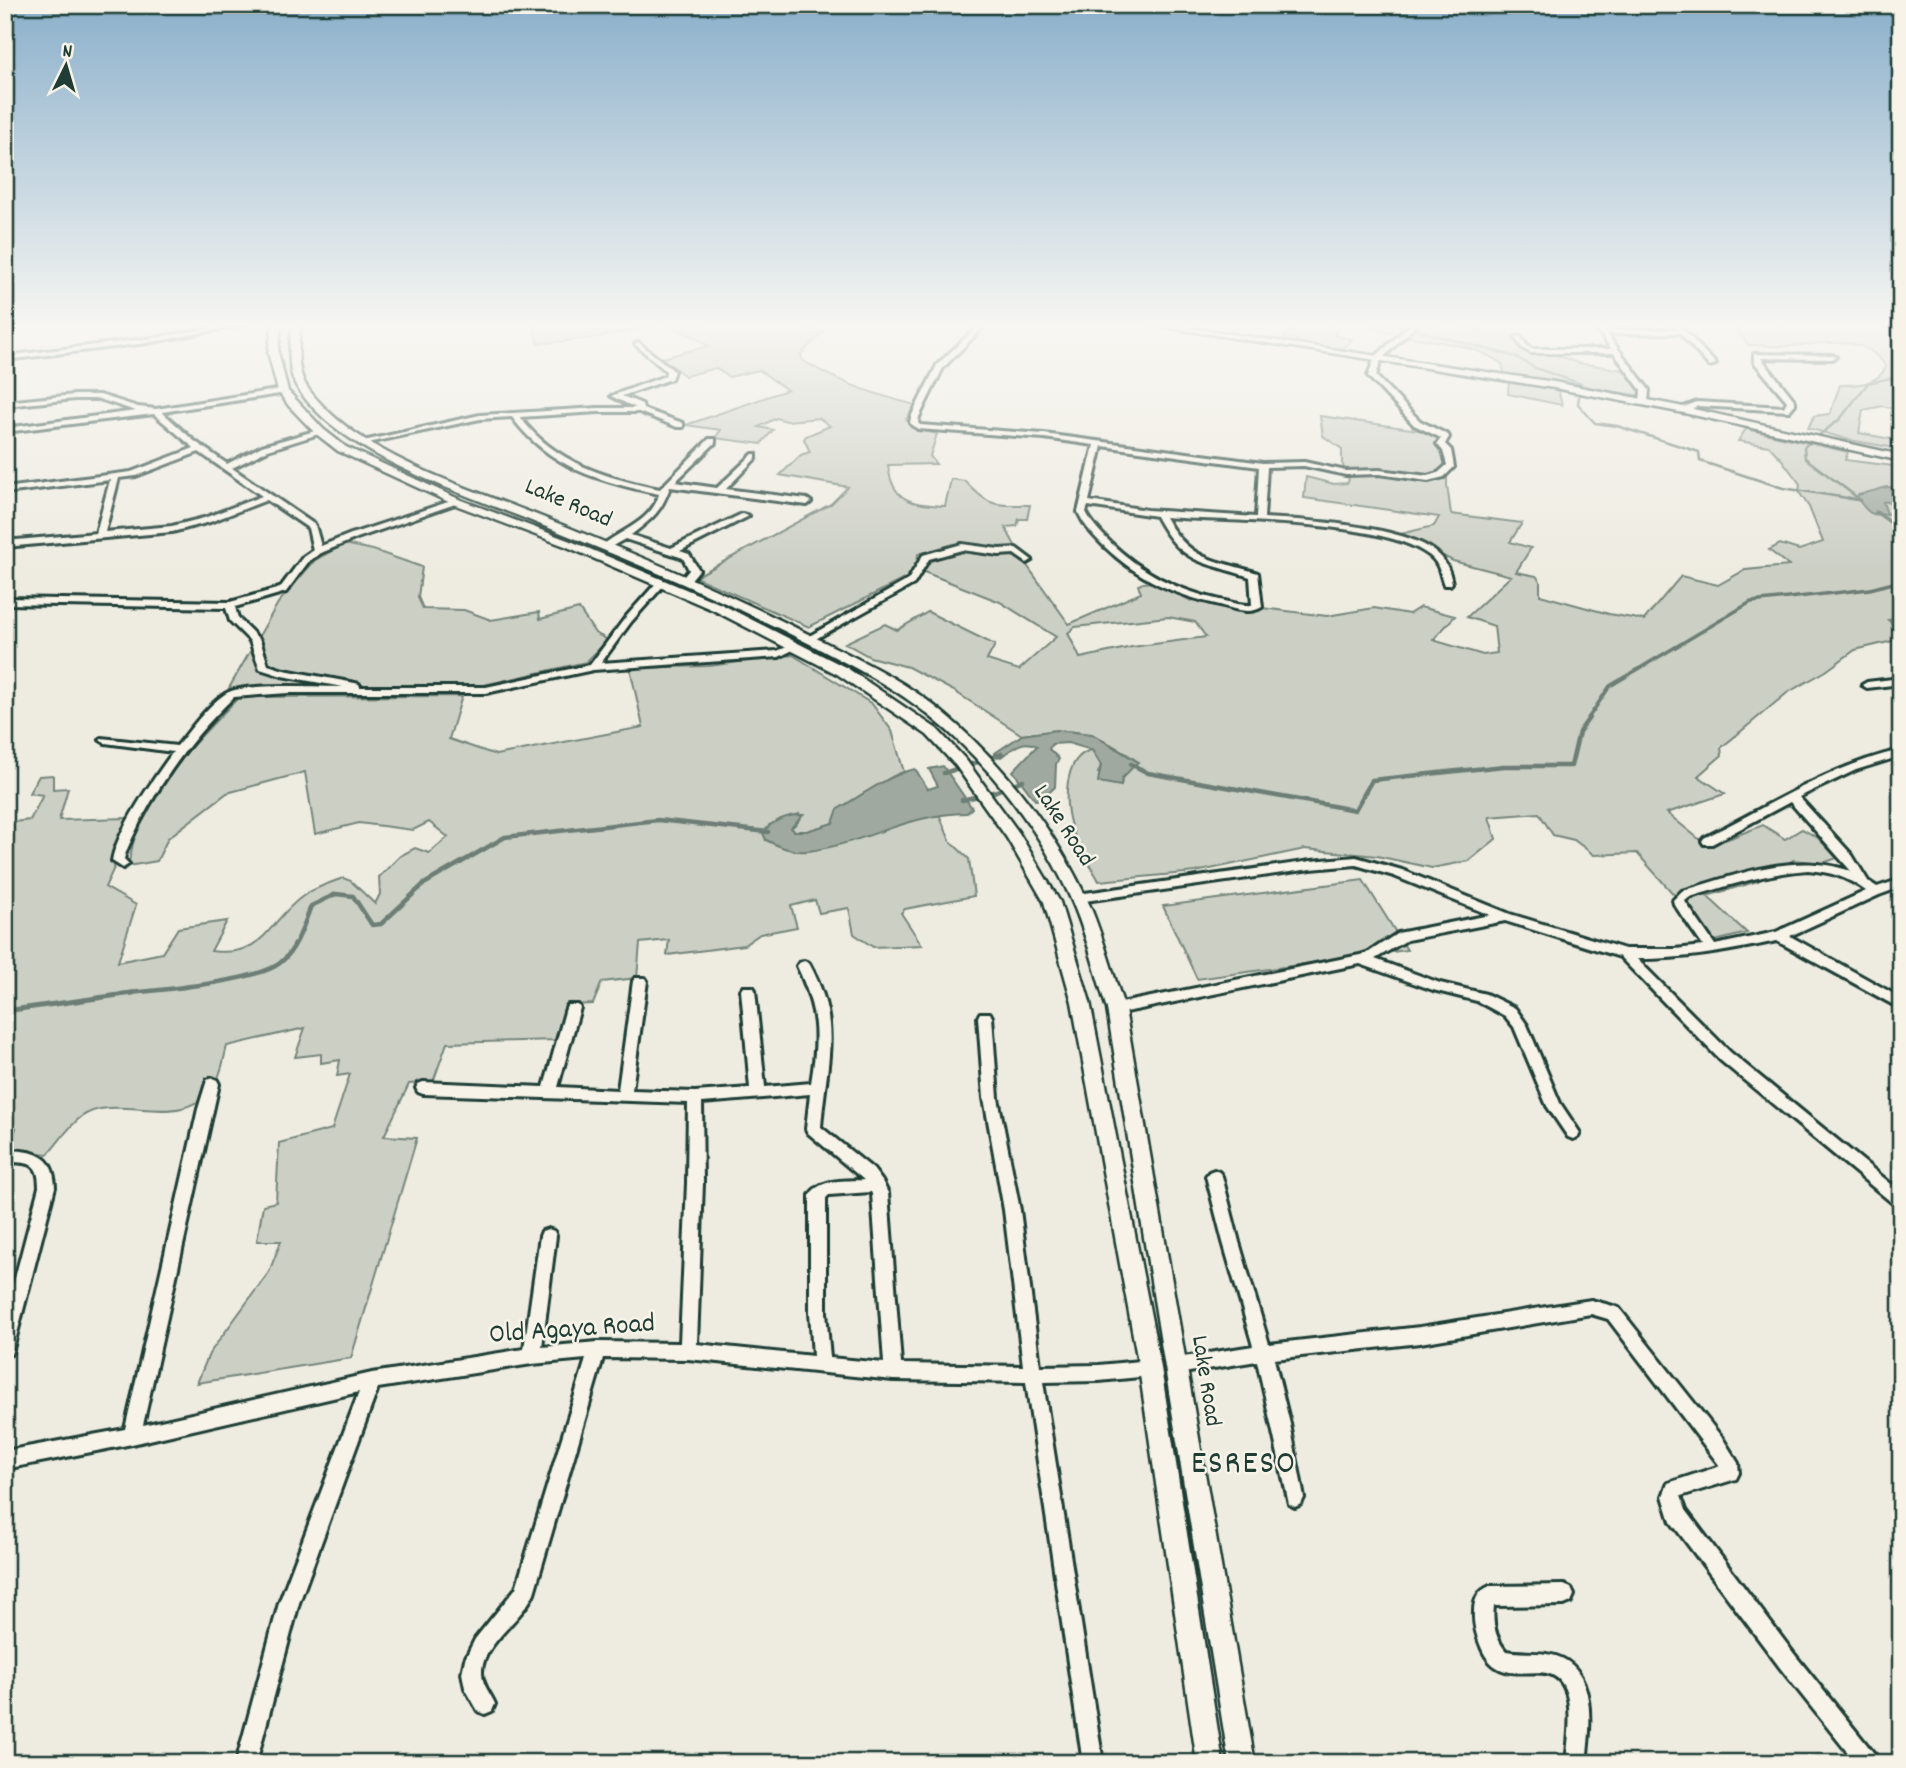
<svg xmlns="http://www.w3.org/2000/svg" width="1906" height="1768" font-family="Dekko,sans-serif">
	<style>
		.green { fill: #cccfc4; stroke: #76867c; stroke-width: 2; fill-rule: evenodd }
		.water { fill: #9fa99f; stroke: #6c7e74; stroke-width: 2 }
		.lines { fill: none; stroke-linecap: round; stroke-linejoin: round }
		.stream-far3 { stroke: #6c7e74; stroke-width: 2.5 }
		.stream-far2 { stroke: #6c7e74; stroke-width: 3.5 }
		.stream-far1 { stroke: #6c7e74; stroke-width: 4.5 }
		.stream { stroke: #6c7e74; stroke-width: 5 }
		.street-casing { stroke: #1f3d34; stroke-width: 6 }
		.secondary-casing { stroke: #1f3d34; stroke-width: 5 }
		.street { fill: #f7f3e8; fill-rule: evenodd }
		.secondary { fill: #f7f3e8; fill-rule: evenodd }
		.labels { text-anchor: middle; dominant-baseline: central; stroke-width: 5; stroke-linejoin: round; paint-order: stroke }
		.street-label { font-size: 24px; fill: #1f3d34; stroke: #f7f3e8 }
		.near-street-label { font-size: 28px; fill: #1f3d34; stroke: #f7f3e8 }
		.near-quarter-label { font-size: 33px; letter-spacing: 2px; fill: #1f3d34; stroke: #f7f3e8 }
	</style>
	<rect width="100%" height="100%" fill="#eeece1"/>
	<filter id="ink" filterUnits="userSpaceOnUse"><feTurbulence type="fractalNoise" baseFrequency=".0143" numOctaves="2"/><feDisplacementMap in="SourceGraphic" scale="14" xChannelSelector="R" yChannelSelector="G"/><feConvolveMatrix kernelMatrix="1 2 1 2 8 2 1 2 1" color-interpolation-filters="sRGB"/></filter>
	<g filter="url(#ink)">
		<path class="green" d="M533,324H794L805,329L824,332L801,354L802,360C836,382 876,395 915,405L906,419L911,428L937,434L930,456L936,464L888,465C892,503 913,504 945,506L951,479L965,481C991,508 993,505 1030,505L1027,519H1019L1017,526L1005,527L1017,549L998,551L967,545L918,554L916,573L809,627L695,577L831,504L848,487L780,475L801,455L810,452L804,439L806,436L830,426L819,418L787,421L776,418L759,427L773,430L761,444L715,438L721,430L686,425L787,390L759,370L729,377L716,368L685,376L662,358L708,346C697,336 680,333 667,324L585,339L538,344Z
			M1277,324H1322L1338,328L1334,335L1352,339L1341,351L1295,344L1297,340L1284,337L1290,328L1276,326Z
			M1366,324H1447L1509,335L1516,338L1518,346L1525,351L1551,353L1578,363L1624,370L1643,396L1505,375L1502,364C1462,335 1409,345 1366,324Z
			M1739,324H1901V411L1883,406L1863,410L1859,433L1901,441V449L1849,440L1808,428L1814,416L1830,414L1840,385C1858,385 1877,385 1886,367C1866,334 1827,343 1794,346C1780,347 1764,345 1749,345L1737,332Z
			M1509,382L1558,390L1562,405L1508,394Z
			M1320,416L1439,433L1447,439V485L1451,514L1522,523L1510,542L1531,548L1516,572L1536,576L1540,581V595L1609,614L1644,620L1681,576L1718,585L1745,570L1789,566L1769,550L1780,544L1799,550L1823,542L1809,507L1799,492L1800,484L1782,460L1769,446L1738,441L1746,429L1848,452L1845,460L1901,467V618L1888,620L1901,632V639L1855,650L1826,671L1787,693L1721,748L1722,755L1698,776L1725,794L1667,813L1705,844L1728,839L1763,825L1785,839L1802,829L1818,838L1837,858L1823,863L1793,860L1758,881L1707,896L1747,933L1715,941L1637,853L1594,855L1574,840L1553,835L1539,813L1489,817L1496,839L1469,861L1432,868L1377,856L1305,849L1196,872L1099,881C1090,864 1076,845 1071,826C1064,803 1063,756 1092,750L1101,765L1098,773L1121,785L1122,778L1137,761C1092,730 1076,727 1022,735L954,691L908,667L870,657L845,643L885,624L897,630L928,612L995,645L987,660L1019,670L1056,637L1000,602L924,572C928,539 995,551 1018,553L1069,624L1141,593L1138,585C1154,576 1177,593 1191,601L1201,597L1237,605L1327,616L1374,608L1409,614L1420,607L1455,616L1433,640L1483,655L1497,653L1494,626L1467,617L1511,576L1453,561L1400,534L1434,526L1439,517L1304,498L1306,477L1334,484L1347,483L1349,480L1342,463V449L1323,436ZM1168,617L1195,622L1206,637L1132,647L1080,658L1068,633L1075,627Z
			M344,544L373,550L422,567L418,597L423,609L464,610L491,620L539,612L540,619L579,609L595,633L608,640L586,662L480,686L454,689L229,688L278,603L315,560Z
			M793,655L872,704L892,731L904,772C888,775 852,805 836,816L833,823L807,831H794L791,828L798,822L799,814L769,825L766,840L939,814L950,841L969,859L974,896L905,909L901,913L922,945L873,947L854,934L849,908L819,913L815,900L791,906L797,927L760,934L744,945L667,955L669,940L640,943L637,978L602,982L593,1004L571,1005L558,1040L447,1043L433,1082L409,1084L384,1136L417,1138L351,1358L197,1383L209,1354L269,1272L281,1241H257L263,1205L276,1202L279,1143L332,1129L350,1074L337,1076L340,1060L321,1063V1054L295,1057L305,1028L227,1046C224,1057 222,1072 216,1082C185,1136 119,1090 81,1117C69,1126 58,1143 48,1154L9,1150L16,1128H5V823L30,820L43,795L29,793L39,776L53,775V789L68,788L59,820L127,818L114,868L105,887L136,905L118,962L162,953L178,928L227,921L211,951C266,958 267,922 303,896C314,888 330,883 343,878L351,881L375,904L380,894L379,877L400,856L415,848L429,853L448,837L429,822L413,830L359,823L315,834L305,772L227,793L168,838L157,861L128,866C131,852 134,837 139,824C157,778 205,732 239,697L462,696L449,739L496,755L643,727L630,668L709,666Z
			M1363,880L1407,950L1197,979L1163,906Z"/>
		<path class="water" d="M1887,487L1901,488V501L1883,502L1887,514C1869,517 1867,511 1857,498L1858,495Z
			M1056,730L1092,734L1138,762L1122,778L1121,786L1098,782L1101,765L1092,750L1068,743L1052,744L1049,749L1059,759L1056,764L1055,787L1042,799L1035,800L1013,771L1037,746C1023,738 1012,749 1001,757L995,753L1022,735Z
			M943,766L972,808L967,813C906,814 864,844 808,851C793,853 778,846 766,840L763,833C771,821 788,814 803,815L791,828L794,831H807L833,823L838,809C862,795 889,775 915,769L928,789L938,786L929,769Z"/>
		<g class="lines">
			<path class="stream-far3" d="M1394,324L1516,357L1535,368L1581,384L1578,404L1595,423L1617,426L1699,452L1700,461L1783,488L1860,500
				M1858,498L1805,458L1804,447L1840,419L1868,383L1901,376"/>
			<path class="stream-far2" d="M1848,498L1860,500
				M1876,512L1901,530
				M1587,720L1610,686L1751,602L1870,589L1901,581"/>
			<path class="stream-far1" d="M1131,764L1148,773L1355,810L1372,780L1504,766H1571L1579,732L1589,718
				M944,773L1002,754
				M962,800L994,792L1023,780
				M121,994C156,990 256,982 280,963C296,951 304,924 311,906L336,894L353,896L372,925L381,924L424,884L505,837L658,820L768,832"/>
			<path class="stream" d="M5,1011L133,993"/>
			<g class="street-casing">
				<path id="street" d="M235,324H247L147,343L5,360V356L147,339Z
					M980,324H986L943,368L919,417L918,423L920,425L1044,434L1263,463L1304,462L1346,471L1379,470L1428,476L1438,473L1447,465L1443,451L1437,444L1441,438L1414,425L1368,376L1375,357L1411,324H1417L1381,360L1376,376L1420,421L1448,435L1449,437L1445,444L1451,450L1454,467L1444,477L1428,481L1379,474L1346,475L1304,466L1267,467L1264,518C1306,520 1408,526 1438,554C1447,562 1450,572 1452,583L1450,585H1444C1440,575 1440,564 1430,556C1384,519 1227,522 1165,517C1190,562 1214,559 1258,573L1262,607C1250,615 1234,609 1220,605C1175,595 1138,579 1104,546C1094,536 1084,526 1078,512L1094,445L1044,438L918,429L910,423L911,417L937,365ZM1102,446L1259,467L1256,517L1147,510L1089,501ZM1088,506L1156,516C1182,565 1202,561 1250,577L1252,605C1242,606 1230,602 1220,600C1177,590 1142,573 1110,542C1101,533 1092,524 1086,512Z
					M1188,324H1195L1187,330H1183V328Z
					M1588,324H1595L1604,330L1676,329L1675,325H1679L1716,364L1709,366L1680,333L1607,334L1649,390L1648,402L1644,404L1640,402L1641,390L1614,353H1531L1522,348L1515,337L1520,336L1527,346L1532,349H1611L1600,333Z
					M638,342L674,371L671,379L622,396L642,404L643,409L683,423V427H677L639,412H598L520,417C554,463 607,478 660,489L709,439H715V443L675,482L717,488L753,454H756V458L726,489L807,499L811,502L807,505L670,487C661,512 653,518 631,535L671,548L742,514L749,516L680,551L689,554L699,570L688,583L685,584L680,581L689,570L683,558L625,539L607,549L600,547C619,531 653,521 659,494C601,482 549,468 512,417L480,419L363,444L359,442L480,415L598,408H636L611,396L665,376L666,371L636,345L635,344Z
					M1754,354L1832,355L1836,357L1832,359L1761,358L1795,401V404L1789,411L1698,406L1687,412H1681V408L1697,402L1784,407L1787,401L1754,362Z
					M283,389H286V393L162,412L193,440L227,464L262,446L322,429V433L268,450L232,468L315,525L321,546L351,534L454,500L461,502L357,538L321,553L309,561L286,592L235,607L238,618L260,640L268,665L284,670L355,683L359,684L360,687H486L584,666L590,665L625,618L658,581L661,580L666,583L664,585L631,622L601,663L777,651L794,644L799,647L779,657L593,670L486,693H288L234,697C194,735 164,776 139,824C134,835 127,847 124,859L129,864L123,868L112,861C117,830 154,778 173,752L105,743L100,740L101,738L177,746C191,729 206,707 225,694C242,682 319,687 343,687L282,676L260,669L250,641L230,621L226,608L5,604V598L230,602L280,588L303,557L313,550L308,528L267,500L210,522L172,532L5,547V541L96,533L110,480L5,493V488L131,472L194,448L154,414L5,432V428L136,411L99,399H75L5,406V402L75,395H100L138,407L156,409ZM199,452L262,496L204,518L172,526L105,532L119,478L136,476Z
					M962,544L999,549L1016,548L1032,560L1027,563L1014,554L999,555L962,550L929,559L914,584L812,641L809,642L804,639L908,580L923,555Z
					M1901,678V684L1867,688L1862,685L1867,682Z
					M1901,750V756L1856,770L1799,797L1852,855L1868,881L1877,887L1901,879V887L1879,895L1790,936L1901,998V1009L1777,941C1728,951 1688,959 1637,959L1730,1052L1901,1192V1207L1896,1206L1720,1060L1620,957L1505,921L1407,940L1375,959L1440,983L1486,994L1515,1008L1527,1025L1560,1103L1580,1133L1578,1137L1573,1139L1568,1137L1547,1106L1514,1027L1505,1016L1477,1001L1433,990L1360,964L1116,1014L1111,1013L1109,1009L1111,1005L1116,1004L1360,955L1369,952L1398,933L1490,915L1394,876L1356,865L1311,869L1078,902L1072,898L1078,894L1311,861L1356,857L1402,870L1510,914L1625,949H1675L1703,946L1674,904L1673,900L1682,891C1737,875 1794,851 1851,871L1790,802L1712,844H1704L1702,841L1704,838C1769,806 1829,766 1901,750ZM1808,870C1831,872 1847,877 1866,891L1776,932L1715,945L1686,903L1685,901L1690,897C1730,885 1767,873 1808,870Z
					M804,961L809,963C843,1025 826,1061 821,1127L873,1169L882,1181L888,1193L901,1364L1023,1366L1004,1210L984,1098L978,1017L980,1013H990L992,1017L998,1098L1020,1210L1040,1366L1099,1365L1150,1360L1156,1362L1158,1368L1156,1374L1150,1376L1099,1381L1043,1382L1103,1763H1083L1026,1382L893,1380L688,1359L603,1358L534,1593C523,1619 481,1645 482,1673C482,1685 491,1694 495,1704L492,1711L485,1714L478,1711L465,1688L462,1673L465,1659L475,1639L516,1588L586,1359L532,1364L378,1388L299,1603L256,1763H236L279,1603L359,1392L132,1444L5,1469V1451L125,1429L198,1109L207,1080L212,1078L217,1080L219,1084L143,1425L372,1373L524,1349L540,1236L542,1231L548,1229L554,1231L556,1236L542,1347L597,1342L680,1343L687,1183L688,1103L423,1094L418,1092L416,1088L418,1084L423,1082L544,1087L566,1008L568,1005H578L580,1008L558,1087L618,1090L633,981L635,978H645L647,981L632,1090L695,1092L750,1088L741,990L743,987H753L755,990L765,1087L811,1083C819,1035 818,1011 797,966L799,963ZM810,1094L806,1129L808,1133L864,1180C846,1181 820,1178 810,1195V1312L813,1356L697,1344L703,1183L702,1103ZM871,1192L872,1194L884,1363L830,1358L826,1312V1198L829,1195Z
					M5,1150C34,1151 54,1153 55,1187L13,1349L11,1354L5,1357V1316L39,1187C39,1160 28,1163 5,1162Z
					M1214,1170L1219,1172L1222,1176L1239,1242L1269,1344L1420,1327L1591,1300L1613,1306L1619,1308L1723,1439L1738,1463L1739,1473L1736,1479L1681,1496L1686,1510L1795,1655L1876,1756L1879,1763H1856L1781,1669L1671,1522L1663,1496L1668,1483L1720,1466L1608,1319L1591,1314L1420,1343L1274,1359L1290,1424L1304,1498L1301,1504L1295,1507L1289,1504L1257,1361L1177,1374L1171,1372L1169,1366L1171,1360L1177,1358L1253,1346L1223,1242L1206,1176L1209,1172Z
					M1564,1585L1571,1588L1574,1595L1571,1602L1564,1605L1494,1606C1492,1623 1495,1638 1506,1651C1522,1654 1540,1651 1556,1656C1598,1669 1590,1728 1586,1763H1566C1568,1742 1575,1700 1561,1682C1543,1658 1501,1692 1482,1649C1477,1637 1473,1625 1474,1612C1474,1599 1478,1591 1490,1586Z"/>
			</g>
			<g class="secondary-casing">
				<path id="secondary" d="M273,324H281L278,352L288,391L323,429L346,447L461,500L573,542L721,604L847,668L937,729L966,760L1019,833L1060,902L1090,1002L1161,1368L1223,1763H1197L1139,1368L1072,1002L1044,902L1007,838L956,766L927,735L837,674L713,610L565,546L453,504L338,451L315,433L289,406L278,391L268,352Z
					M293,324H301C298,345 295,372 309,390C358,455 464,486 537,515C631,552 724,591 814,637C858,659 904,680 942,712C1003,762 1058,834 1090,906C1104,939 1113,975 1125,1009L1255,1763H1229L1107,1009C1096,975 1088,940 1074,906C1044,835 991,765 931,717C895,687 851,666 810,644C720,598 627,559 534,522C463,493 343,456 299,390C286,372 289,345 293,324Z
					M1145,324H1163L1554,382L1684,407L1901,455V461L1684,413L1554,388Z"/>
			</g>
			<use href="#street" class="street"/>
			<use href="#secondary" class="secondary"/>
		</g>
	</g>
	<linearGradient id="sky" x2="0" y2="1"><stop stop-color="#8bb0cb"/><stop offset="0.57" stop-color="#f7f6f2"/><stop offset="1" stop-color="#f7f6f2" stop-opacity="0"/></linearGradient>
	<rect width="1906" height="571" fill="url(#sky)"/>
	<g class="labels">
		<g class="street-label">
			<text transform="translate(568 504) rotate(23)">Lake Road</text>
			<text transform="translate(1063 826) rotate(57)">Lake Road</text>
			<text transform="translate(1205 1381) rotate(81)">Lake Road</text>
		</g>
		<g class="near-street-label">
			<text transform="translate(572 1331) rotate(-4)">Old Agaya Road</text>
		</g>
		<g class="near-quarter-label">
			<text x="1244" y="1465">ESRESO</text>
		</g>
	</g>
	<rect width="1906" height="1768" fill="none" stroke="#f7f3e8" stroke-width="28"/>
	<rect x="14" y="14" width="1878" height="1740" fill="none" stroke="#1f3d34" stroke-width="2.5" filter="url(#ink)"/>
	<g transform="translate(66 66) rotate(5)" stroke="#f7f3e8" stroke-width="5" paint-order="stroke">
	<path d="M0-5L12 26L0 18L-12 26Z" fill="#1f3d34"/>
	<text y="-10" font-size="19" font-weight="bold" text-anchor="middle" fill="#1f3d34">N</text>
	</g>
</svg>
